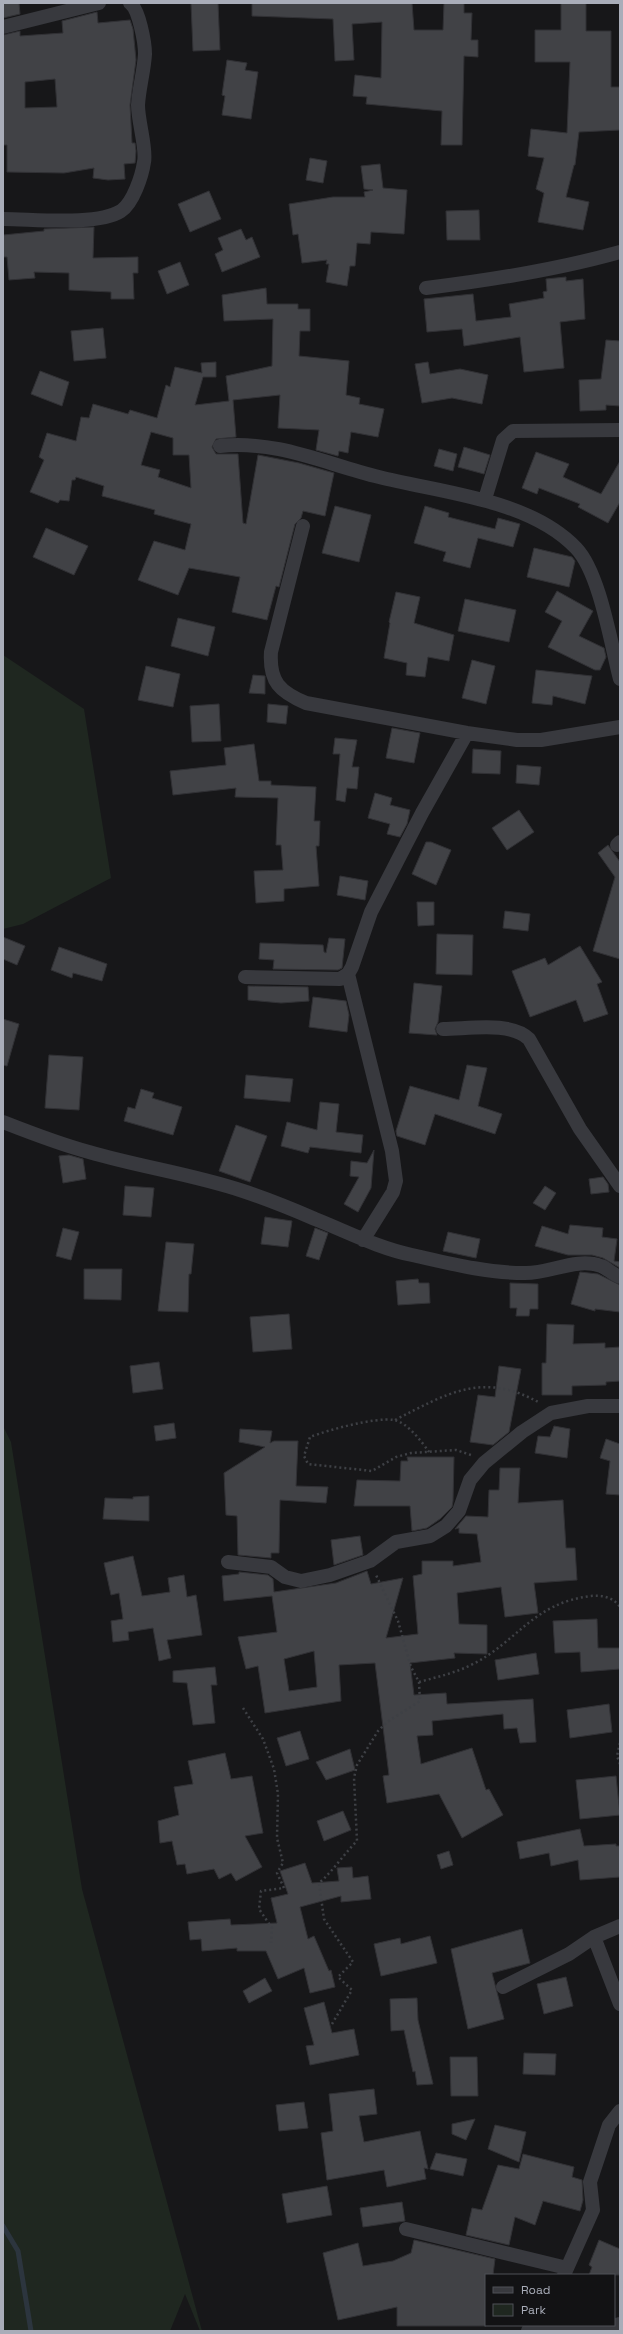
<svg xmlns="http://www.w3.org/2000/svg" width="623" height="2334" font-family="'Space Grotesk',sans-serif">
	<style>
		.green { fill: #1f2720 }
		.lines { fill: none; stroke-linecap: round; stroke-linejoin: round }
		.stream { stroke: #2c353e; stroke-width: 5 }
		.building { fill: #414246; stroke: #313135; fill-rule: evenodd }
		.path { stroke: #3e4045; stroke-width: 2.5; stroke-dasharray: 2 3; stroke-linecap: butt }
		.street { stroke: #38393e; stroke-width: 14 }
	</style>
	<rect width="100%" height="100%" fill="#171719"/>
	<path class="green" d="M3,655L84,709L111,878L23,924L3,929Z
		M3,1426L11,1442L82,1889L202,2331H200L185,2294L170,2331H3Z"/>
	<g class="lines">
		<path class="stream" d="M3,2226L18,2251L31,2331"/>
	</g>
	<path class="building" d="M3,3H19L20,14L3,18Z
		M191,3H218L220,50L193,51Z
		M252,3H412L414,30H443L444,3H464V13H472L471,40H478V57L464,56L462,145H441L442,111L366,104L367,97L353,96L355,75L381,78L382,22L352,24L354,60L335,61L333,19L252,16Z
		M561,3H586V31H611V87H620V130L579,132L575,165H574L566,197L589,202L583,230L538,222L544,193L536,189L544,158L528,156L531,129L567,133L570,62H535V30H561Z
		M97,12L98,23L130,20L133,29L136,60L130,105L132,143H135L136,151L135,163L124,164L125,179L108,180L93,178L94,168L64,173L7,172V145H3V35L20,31V36L63,33L62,21ZM55,79L57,107L25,108V82Z
		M227,60L247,63L245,70L258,72L251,119L222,115L225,96L222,95Z
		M310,158L327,161L323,183L306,180Z
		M380,164L383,188L407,190L404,234L371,232L370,244L357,243L355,266H350L347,286L326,282L329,264H326L327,260L302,263L298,234L293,235L289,204L333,197H365L364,192L373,190L364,189L361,166Z
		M209,191L221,219L190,232L178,204Z
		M479,210L480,240H447L446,211Z
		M94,227L93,258L138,257V273H133L134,299H111V292L69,290V273L34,272L35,278L9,280L7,257H3V235L44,231V229Z
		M241,229L246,240L252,237L260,257L222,272L215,254L223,250L218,238Z
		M180,262L189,285L167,294L158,271Z
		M566,277V281L583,279L585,319L560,322L564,368L524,372L520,337L464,346L462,329L427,332L424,299L473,294L476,321L511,317L509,304L544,298L543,292L547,291L546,279Z
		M266,288L267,304H298V309H310V331H300L299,356L349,361L346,395L360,398L359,404L384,409L378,437L351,432L348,453L339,451L338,456L316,450L319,430L278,428L280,395L233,400L236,437L216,439L212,447L216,454H238L243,523L246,524L258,455L299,463L334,473L325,516L303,511L301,518L295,524L279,587L276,586L267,620L232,612L240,577L189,568L178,595L138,580L154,541L185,550L191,524L154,514L155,510L102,496L104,486L76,477L75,480H72L69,501L60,500L58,503L30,492L44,460L39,457L47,433L76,441L81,417L89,418L93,404L128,414L130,410L157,418L166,385L170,387L175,367L202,373L201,363L216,362V377H203L195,405L229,401L226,376L272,366L273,319L224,321L222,295ZM151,432L173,438V455H189L191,488L158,477L160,470L141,465Z
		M103,328L106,358L74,361L71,331Z
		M606,340L620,341V406L606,405V410L580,411L579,380L601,379Z
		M428,362L430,374L460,369L488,375L482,404L452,398L422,403L415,364Z
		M40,371L69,382L62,406L31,394Z
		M464,447L490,455L484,474L458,467Z
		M439,449L457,454L453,471L434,466Z
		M536,452L569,464L563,477L601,494L620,461V502L608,523L578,507L580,504L539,488L537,494L522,488Z
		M335,506L371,515L359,562L322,553Z
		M425,506L449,513L448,517L495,529L498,518L520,524L513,547L478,538L470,568L443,561L446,552L414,543Z
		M46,528L88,546L74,575L33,557Z
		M534,548L572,557L575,561L569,587L527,577Z
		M557,591L593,611L579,636L604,648L606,657L600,670H595L548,647L562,621L545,612Z
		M396,592L420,597L414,623L454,635L449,661L428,657L425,677L406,675L407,663L384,658L390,623L389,622Z
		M465,599L516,610L509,642L458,631Z
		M178,618L215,627L208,656L171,646Z
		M472,660L495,666L486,704L462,698Z
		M146,666L180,674L173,707L138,700Z
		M536,670L592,676L585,704L553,696L552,705L532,703Z
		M253,675L265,676V694L249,693Z
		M219,704L221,741L192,742L190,706Z
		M268,704L288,706L286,724L267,722Z
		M392,728L420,733L414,763L386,758Z
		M335,738L357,740L352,767H359L357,789L347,788L345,802L336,800L340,754H333Z
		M254,744L259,781H271V785L316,787L314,821H320L319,846H316L319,886L284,889V901L256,903L254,871L283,870L281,845H276L278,798L235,797L236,788L173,795L170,771L226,765L224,748Z
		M473,749L501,751L500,774L472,773Z
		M517,765L541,767L539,785L516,783Z
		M375,793L392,798L390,805L410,810L407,824L400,837L387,834L390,824L368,818Z
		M519,810L534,832L507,850L492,828Z
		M426,842H431L451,850L436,885L412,874Z
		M608,845L620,862V959L593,951L615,877L598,853Z
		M340,876L368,881L365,900L337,895Z
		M417,902H434V925L418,926Z
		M505,911L530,914L528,931L503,928Z
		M437,934L473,935L472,975L436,974Z
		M3,937L25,946L17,965L3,959Z
		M329,938L345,939L342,968L338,970L273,969L274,960L259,959L260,943L323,945L324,952L326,953Z
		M580,946L602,982L597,984L608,1014L584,1022L576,1000L530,1017L512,971L545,958L548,965Z
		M59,947L107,964L102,981L73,973L72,978L51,970Z
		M414,983L442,986L438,1022L435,1029L437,1035L409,1033Z
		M248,986L308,987L309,1001L281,1003L248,1000Z
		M313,997L346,1001L349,1015L347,1032L309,1027Z
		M3,1019L19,1024L7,1066L3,1065Z
		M49,1055L83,1057L79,1110L45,1108Z
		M467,1065L487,1068L478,1106L502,1114L495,1134L435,1114L425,1145L397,1136L396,1131L410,1086L459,1100Z
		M246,1075L293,1079L290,1102L244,1098Z
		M141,1089L154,1093L152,1098L182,1107L173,1135L124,1121L128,1107L135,1109Z
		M320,1102L339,1104L336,1132L363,1135L361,1153L310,1147L308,1153L281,1146L287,1122L317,1130Z
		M236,1125L267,1136L250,1182L219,1171Z
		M374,1150L371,1188L358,1212L344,1204L359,1177L350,1176L351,1161L367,1163Z
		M69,1155L83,1159L86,1179L63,1183L59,1156Z
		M603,1177L608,1184L609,1192L591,1194L589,1179Z
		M125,1186L154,1188L151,1217L123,1215Z
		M545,1186L556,1193L545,1210L533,1203Z
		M265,1217L292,1221L288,1247L261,1244Z
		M570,1225L603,1228L602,1237L617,1239L614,1261L620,1262V1268L603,1258L592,1255H568L535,1246L542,1226L568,1234Z
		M63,1228L79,1232L71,1260L56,1256Z
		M315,1228L328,1233L319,1260L306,1256Z
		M448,1232L480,1239L476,1258L443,1251Z
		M166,1242L194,1244L191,1274H189L188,1312L158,1311Z
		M84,1269H122L121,1300L84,1299Z
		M580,1272L598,1274L620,1285V1312L595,1309V1311L571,1304Z
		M418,1279L419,1283H429L430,1303L398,1305L396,1281Z
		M510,1283L538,1284V1309H530L529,1316H516L517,1308H510Z
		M289,1314L292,1349L253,1352L250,1317Z
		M547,1324L574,1325L573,1344L605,1343V1348L620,1347V1381L606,1382V1385L572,1386V1395H542V1363H546Z
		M159,1362L163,1389L133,1393L130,1366Z
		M499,1366L521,1369L509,1432L493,1445L470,1442L478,1395L495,1397Z
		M174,1423L176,1438L156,1441L154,1426Z
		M554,1426L570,1429L567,1458L535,1453L538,1436L550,1437Z
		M240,1429L272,1431L270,1443L274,1441H298L296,1486L328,1487L326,1503L280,1500L279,1553H271V1558L238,1555L237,1516L226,1515L224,1473L265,1447L239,1442Z
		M606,1439L620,1444V1495L606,1494L610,1461L600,1458Z
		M407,1457H454L453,1501L452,1507L440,1519L427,1528L412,1531L410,1506H354L357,1480L400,1481L401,1461H408Z
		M500,1468H520L518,1503L563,1500L566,1548H575L577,1580L534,1583L538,1613L505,1617L501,1587L457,1593L459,1624L487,1625V1654L454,1653L455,1658L410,1663L414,1695L446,1693L447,1704L533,1699L536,1742L520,1743L517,1728L504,1729L503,1714L432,1721L433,1735L417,1736L421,1764L472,1748L486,1790L489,1789L503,1815L462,1838L439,1794L387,1803L383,1776L389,1775L375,1663L339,1665L341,1701L265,1713L258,1666L246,1669L238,1637L277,1632L272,1596L224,1601L222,1576L239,1574V1572L268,1575L273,1579L274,1592L336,1583L367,1571L371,1584L403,1578L386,1638L418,1634L413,1576L422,1574V1561H453V1566L481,1562L477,1534L459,1533V1528L455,1529L466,1516L488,1517L489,1490H499ZM314,1651L317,1687L289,1691L284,1659Z
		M149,1496V1521L103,1519L105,1498L133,1499V1497Z
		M360,1536L363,1555L334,1565L331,1540Z
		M133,1556L142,1596L170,1592L168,1578L184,1575L187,1597L196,1595L202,1635L167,1640L171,1658L159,1661L153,1628L128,1632L129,1640L113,1642L111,1621L123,1619L119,1593L111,1595L104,1563Z
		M597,1619L598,1648H620V1669L581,1672L580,1652L555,1653L553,1621Z
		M536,1653L539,1674L498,1680L495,1660Z
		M215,1667L217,1685H211L215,1723L193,1725L187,1683L173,1682V1671Z
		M609,1704L612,1732L570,1738L567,1710Z
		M300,1731L309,1759L286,1766L277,1738Z
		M350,1749L355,1770L326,1780L316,1762Z
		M225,1753L231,1779L252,1776L263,1833L245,1836L262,1867L236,1881L231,1873L219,1879L214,1869L187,1874L185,1864L177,1865L172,1841L160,1843L158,1821L179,1815L174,1787L193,1784L188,1761Z
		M616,1776L620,1815L580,1819L576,1780Z
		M343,1811L351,1830L324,1841L317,1821Z
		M580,1829L584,1846L616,1844V1846H620V1877L580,1880L578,1860L551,1866L549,1853L520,1859L517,1842Z
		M449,1851L453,1865L441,1869L437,1855Z
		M305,1863L312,1883L339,1881L337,1868L352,1867L353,1878L368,1876L371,1899L341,1902V1896L300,1907L308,1939L314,1936L329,1971L331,1970L335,1987L310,1993L304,1968L278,1979L266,1951H237V1948L202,1951L201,1939L190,1940L188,1922L230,1919L231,1925L277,1923L271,1898L288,1894L280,1871Z
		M522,1929L530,1963L492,1973L504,2019L468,2029L451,1949Z
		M430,1936L437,1963L381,1976L374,1944L400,1938L401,1944Z
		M566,1977L573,2006L544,2014L537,1984Z
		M265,1978L272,1991L249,2003L243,1991Z
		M417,1998L418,2020L433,2084L417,2085L415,2071L413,2072L404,2030L391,2031L390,1999Z
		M324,2002L332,2033L354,2029L359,2055L310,2065L306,2046L314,2045L304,2008Z
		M524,2053L556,2054L555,2075L523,2074Z
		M450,2057H477L478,2096H451Z
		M374,2089L377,2114L359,2116L364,2142L420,2131L428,2169L424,2168L426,2179L387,2187L384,2170L327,2180L321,2133L333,2131L329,2094Z
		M304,2102L308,2128L279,2131L276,2105Z
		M475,2119L466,2140L452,2134V2124Z
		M495,2125L526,2132L519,2162L488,2149Z
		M436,2153L467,2159L463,2176L430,2169Z
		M523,2154L574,2167L572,2177L582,2180L583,2200L580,2211L543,2201L535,2225L515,2217L509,2245L466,2235L472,2208L482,2210L498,2165L519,2169Z
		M327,2186L332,2215L287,2223L282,2194Z
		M402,2202L405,2221L363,2227L360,2208Z
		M414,2240L495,2259L493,2275H486V2326H397V2307L338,2320L323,2253L358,2243L363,2266L393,2261L411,2253Z
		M599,2240L620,2249V2275H589L592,2267L589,2265Z"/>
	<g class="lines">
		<path class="path" d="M395,1420C448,1393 483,1371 540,1403
			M429,1452C422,1442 407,1422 394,1420C375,1417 328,1430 310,1437L304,1456L308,1464L372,1471L396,1457L411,1453L456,1450L471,1455
			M419,1682C437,1677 455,1673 471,1665C518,1642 532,1603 591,1596C602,1595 613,1597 620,1607
			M243,1708L263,1739L274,1769L278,1794L277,1838L283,1863L277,1873L284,1888L261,1891L259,1909L272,1928L271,1943
			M620,1743L617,1756L620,1764
			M332,2024L352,1990L338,1977L353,1962L324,1919L319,1883C334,1870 343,1855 357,1841L354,1778L357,1765L378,1731L387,1722L420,1701L419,1682L411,1667L398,1621L376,1575"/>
		<path class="street" d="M3,27L99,3
			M4,219C34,219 97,226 121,211C133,203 142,176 144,162C147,149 138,122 138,105C139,88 144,71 145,54C145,43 139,9 130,3
			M426,288C492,280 556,270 620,252
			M220,446C278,440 325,464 379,477C442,493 529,499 576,548C600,573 611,645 620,679
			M485,499L503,440L513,431L620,430
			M303,526L271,652C269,682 280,692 306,703L467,733L517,740H541L620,727
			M617,845L620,842
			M348,974L392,1151L396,1181L393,1192L363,1240
			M245,977L340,979L348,974L352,967L371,912L422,813L467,733
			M443,1029C468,1029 511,1021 529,1039L580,1129L620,1186
			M3,1122C31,1133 59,1144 89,1152C140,1167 192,1174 243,1191C267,1199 292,1209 315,1219C348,1232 378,1248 412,1255C448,1263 487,1273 524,1273C549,1274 576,1257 601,1266C607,1268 612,1274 620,1277
			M228,1562L271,1567L285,1577L301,1581L330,1575L370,1561L396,1542L430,1536L446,1526L459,1511L470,1480L484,1463L522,1432L551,1413L588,1406H620
			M594,1937L620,2004
			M503,1987L569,1954L594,1937L620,1926
			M406,2229L567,2268
			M564,2275L593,2210L590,2182L609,2125L620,2111
			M539,2325C564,2332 596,2332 620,2324
			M528,2331L531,2325"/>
	</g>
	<rect width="623" height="2334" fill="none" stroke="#a9adb9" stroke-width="8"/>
	<rect x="485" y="2274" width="130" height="52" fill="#121214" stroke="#4e5056"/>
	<rect x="493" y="2287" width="20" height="6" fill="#38393e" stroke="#4e5056"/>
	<text x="521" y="2294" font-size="12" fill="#a9adb9">Road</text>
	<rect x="493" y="2304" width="20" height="12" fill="#1f2720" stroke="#4e5056"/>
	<text x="521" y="2314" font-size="12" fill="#a9adb9">Park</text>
</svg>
